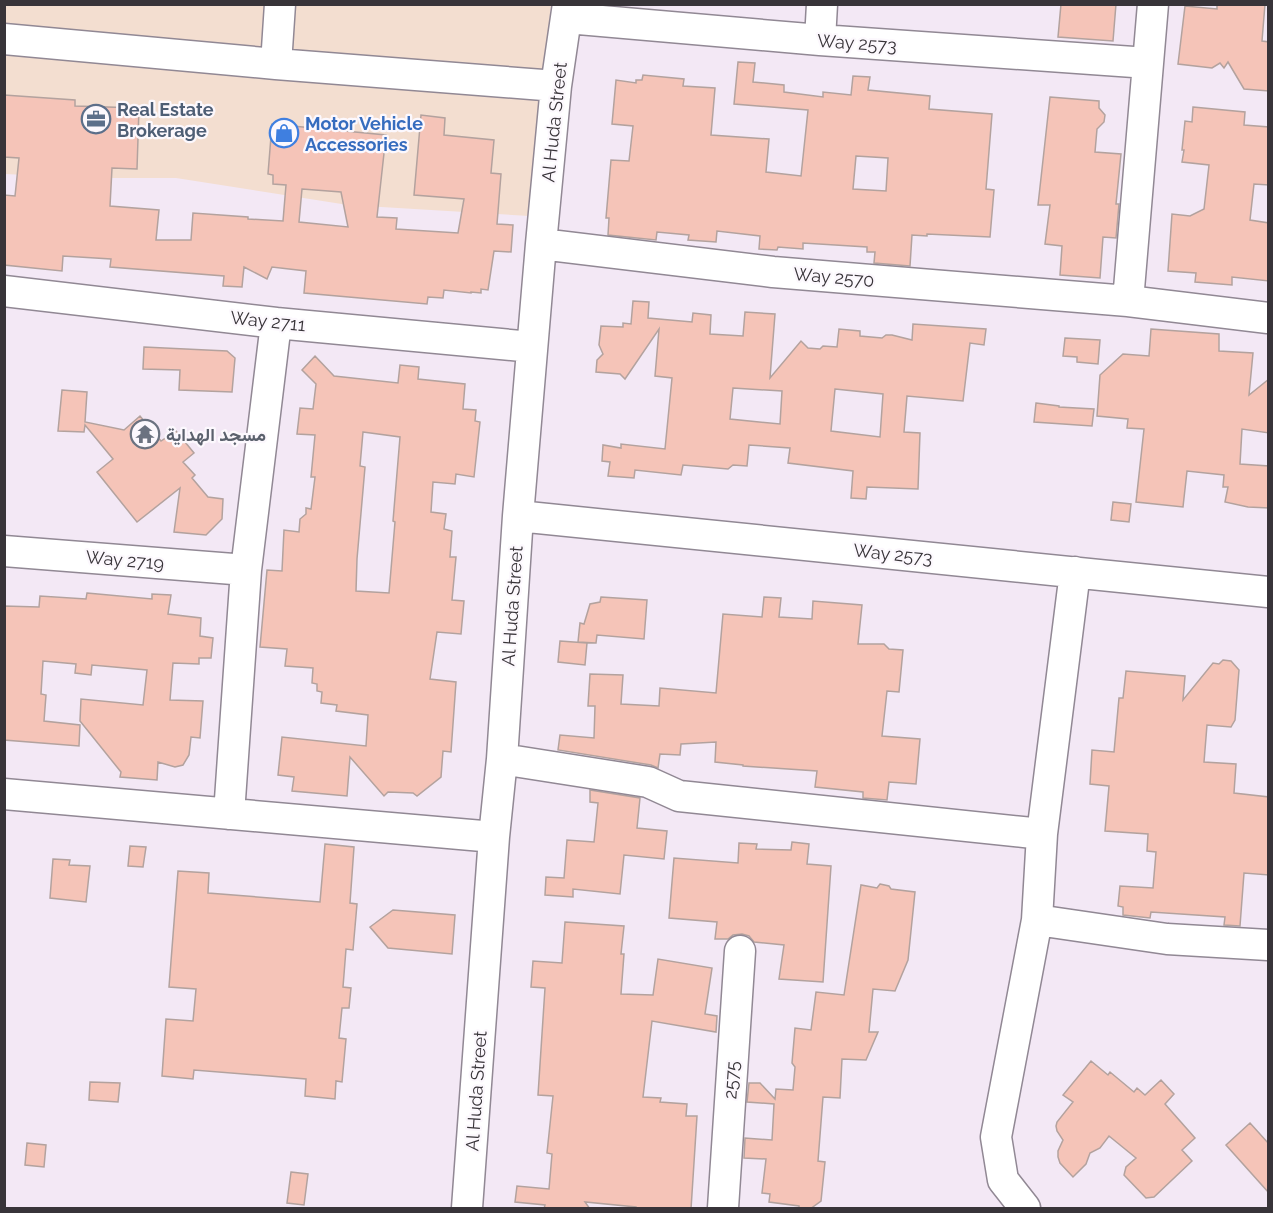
<svg xmlns="http://www.w3.org/2000/svg" width="1273" height="1213" font-family="Raleway,Vazirmatn,sans-serif">
	<style>
		.commercial { fill: #f3ded0 }
		.building { fill: #f5c4b8; stroke: #b3a29e; stroke-width: 1.5; fill-rule: evenodd }
		.lines { fill: none; stroke-linecap: round; stroke-linejoin: round }
		.minor-casing { stroke: #918894; stroke-width: 33 }
		.minor { stroke: #fff; stroke-width: 30 }
		.labels { text-anchor: middle; dominant-baseline: central; stroke-width: 4.5; stroke-linejoin: round; paint-order: stroke }
		.street-label { font-size: 18px; fill: #383439; stroke: #fcf8fd }
		.service-label { font-size: 18px; font-weight: bold; fill: #4e5e75; stroke: #fcf8fd; text-anchor: start }
		.shop-label { font-size: 18px; font-weight: bold; fill: #366cbe; stroke: #fcf8fd; text-anchor: start }
		.worship-label { font-size: 18px; font-weight: bold; fill: #5b616d; stroke: #fcf8fd; text-anchor: start }
	</style>
	<rect width="100%" height="100%" fill="#f3e8f5"/>
	<path class="commercial" d="M5,5H551L529,216L348,205L176,178H88L5,174Z"/>
	<path class="building" d="M1061,4H1116L1113,41L1058,37Z
		M1217,4H1265L1262,41L1269,42V91L1244,89L1228,62L1224,68L1220,63L1212,68L1178,64L1185,6L1217,9Z
		M738,62L755,63L753,82L784,85V92L823,97V92L851,95L853,76L870,77L868,90L930,96L929,109L992,114L986,189L994,190L990,237L927,234V236L912,235L910,266L874,263L875,252H867V247L803,243V249L778,247L777,250L759,249L760,236L717,231L716,242L688,240L689,235L657,232L656,240L608,235L609,218H606L611,160L629,161L633,126L612,124L616,80L636,83V80H642L643,75L684,79L683,86L715,88L711,135L769,139L766,172L801,176L808,110L734,104ZM856,156L888,158L886,191L853,189Z
		M4,95L75,100V106L139,108L137,169L112,168L110,206L159,210L156,240H191L193,213L248,217V219L283,221L286,185L273,184V175L268,174L272,124L386,135L377,217L397,218L396,229L458,233L464,199L414,195L421,115L445,118L444,135L494,140L491,173L501,174L497,224L513,225L511,252L494,251L488,290L481,289V293L471,292V293L444,290L443,298L428,297L427,304L304,293L306,271L272,267L267,279L244,267L242,287L223,286L224,276L110,267L111,259L63,256L62,271L4,265V195L15,196L19,158L4,157ZM302,189L341,192L348,227L299,222Z
		M1050,97L1099,101V108L1105,115L1104,122L1097,129L1095,152L1121,154L1116,204H1119L1116,238L1103,237L1100,278L1060,275L1062,246L1045,244L1050,205H1038Z
		M1193,107L1245,112L1244,125L1269,127V185L1254,184L1250,220L1269,223V281L1232,277V285L1195,282L1196,273L1168,271L1172,214L1190,216L1204,209L1209,165L1182,162L1184,150H1182L1185,121L1192,122Z
		M633,301L649,302L648,318L692,322L693,313L711,315L710,334L743,336L745,312L775,314L770,378L801,341L808,348L820,349L823,346L837,347L839,329L860,331V336L882,338L886,335H892L912,340L913,324L986,329L984,345L970,343L963,401L907,396L904,432L920,433L918,489L867,487L866,499L851,498L853,471L788,463L790,448L749,445L747,466L733,465L728,469L683,465L681,475L635,470L634,478L608,476L610,462L602,461L603,445L621,448V444L665,449L672,378L655,376L659,329L625,379L620,374L596,372L597,360L603,354L599,345L601,326L623,327V323L631,324ZM733,388L782,391L780,424L730,419ZM835,389L883,394L880,437L831,431Z
		M1151,329L1219,334V351L1253,353L1249,395L1269,379V433L1242,429L1240,464L1269,466V508L1248,507L1225,502L1228,487H1223L1224,475L1187,471L1183,507L1136,502L1144,429L1127,428L1128,419L1097,416L1100,375L1123,354L1149,356Z
		M1065,338L1100,340L1098,364L1077,362V357L1063,356Z
		M144,347L227,351L235,358L232,392L179,390L180,370L143,369Z
		M315,356L334,376L398,383L400,365L419,367L418,379L465,384L463,409L476,410L475,421L480,422L474,477L456,474L455,484L433,482L431,512L446,514L444,529L452,531L450,557H456L452,600L464,601L461,634L437,632L430,679L456,682L451,752L443,751L441,777L417,796L413,793L388,792L384,796L350,757L347,796L292,791L294,777L278,775L282,737L366,746L368,715L336,711L337,705L321,703L322,692L317,691V684L312,683L313,668L285,666L287,649L260,647L267,570L282,571L284,530L299,532L300,519L306,514V508L311,509L315,477H311L315,435L297,434L300,408L313,409L316,384L302,370ZM363,432L400,437L393,521L395,522L389,593L356,591L357,559L365,467L360,466Z
		M62,390L87,392L85,422L124,430L140,416L161,441L176,431L194,453L183,462L195,475L192,478L208,497L223,499L222,519L206,535L174,532L180,488L137,522L97,472L113,459L85,425L84,432L58,431Z
		M1036,403L1059,406V407L1094,409L1092,426L1034,422Z
		M1113,502L1131,504L1129,522L1111,520Z
		M87,593L152,599V594L171,595L168,614L201,618L200,636L213,638L211,658H199V664L173,663L170,700L203,701L200,738L191,737L189,755L183,765L175,767L158,762L157,780L120,777L121,772L80,721L81,699L143,705L147,670L92,665L91,675L75,673L76,664L43,661L41,694L46,695L44,721L80,725L79,746L4,740V606L39,607L40,596L86,599Z
		M601,597L647,600L644,639L597,635L596,643L578,642L580,623L584,624L590,604L600,602Z
		M764,597L781,598L779,617L812,619L813,601L862,605L858,644H884L889,649L903,650L899,692L887,691L882,736L920,739L916,784L889,782L887,800L863,798V792L815,787L817,771L743,766V765L715,762L716,742L681,744L680,755L660,754L658,768L651,765L558,750L560,735L594,738L595,706H588L590,674L623,675L621,704L659,706L660,688L716,693L723,614L762,617Z
		M560,641L587,643L585,665L558,662Z
		M1223,660L1231,661L1239,670L1235,720L1231,727L1207,725L1204,762L1236,764L1234,793L1269,797V875L1244,873L1240,926L1224,925L1225,917L1151,912L1150,918L1123,915V907L1118,906L1120,886L1153,888L1156,852L1147,851L1148,834L1105,831L1109,786L1090,784L1092,750L1114,752L1119,698H1123L1126,671L1185,676L1183,700L1213,663L1219,664Z
		M590,790L640,798L637,828L667,831L664,859L624,855L620,894L573,889V897L545,895L546,877L564,878L567,840L594,842L598,803L590,802Z
		M792,842L809,844L807,864L831,866L823,982L779,979L784,945L754,942L749,936L742,934L733,935L728,939H715L717,922L669,918L674,858L738,863L739,843L757,844L756,849L791,850Z
		M325,844L354,847L350,903L357,904L353,950L346,949L343,987L351,988L349,1008H342L339,1038L346,1039L342,1082L336,1081L335,1099L305,1096L306,1079L194,1070L193,1079L162,1076L166,1019L193,1021L196,989L169,987L178,871L209,873L208,893L320,902Z
		M130,846L146,847L143,867L128,866Z
		M53,859L70,860L69,865L90,866L86,902L50,898Z
		M880,884L889,886L891,889L915,892L908,960L895,991L873,989L869,1032H878L866,1060L842,1059L840,1098L823,1097L818,1161L825,1162L821,1201L810,1209H799V1206L769,1202L770,1194L762,1193L766,1159L744,1158L745,1138L772,1140L774,1104L747,1102L749,1083H760L775,1099L776,1089L793,1090L795,1067L792,1063L795,1028L811,1030L816,992L844,995L861,885L877,888Z
		M393,910L455,915L452,954L388,948L370,927Z
		M565,922L624,926L621,954H624L621,994L653,995L658,959L712,968L705,1014L717,1016L716,1032L652,1021L643,1097L661,1098L660,1102L687,1104L686,1116H697L691,1209H636V1207L585,1202L590,1209H544L545,1205L515,1202L517,1186L549,1189L552,1154L547,1153L553,1096L538,1095L545,988L531,987L533,961L562,963Z
		M1091,1061L1108,1075L1110,1072L1134,1092L1137,1088L1145,1095L1161,1080L1174,1094L1165,1104L1195,1138L1182,1150L1192,1161L1154,1197L1146,1198L1124,1175L1126,1167L1136,1158L1109,1136L1100,1148L1090,1153L1086,1164L1073,1177L1060,1163L1058,1157V1151L1063,1140L1057,1131L1056,1126L1057,1122L1073,1102L1063,1095Z
		M90,1082L120,1083L118,1102L89,1100Z
		M1250,1123L1269,1144V1193L1226,1145Z
		M27,1143L46,1145L44,1167L25,1165Z
		M291,1172L308,1174L304,1205L287,1203Z"/>
	<g class="lines">
		<g class="minor-casing">
			<path id="minor" d="M567,18L820,40L1148,63
				M4,39L276,64L556,86
				M820,40L822,4
				M276,64L280,4
				M541,244L773,272L1128,301L1268,318
				M4,291L276,323L532,347
				M1128,301L1153,4
				M518,516L1268,592
				M4,551L246,570
				M1075,572L1042,834L1037,920L1167,939L1268,945
				M502,759L648,782L679,796L1042,834
				M4,794L494,837
				M229,814L246,570L276,323
				M467,1208L494,837L502,759L518,516L541,244L556,86L568,4
				M723,1208L740,951
				M1025,1208L1003,1180L996,1137L1037,920"/>
		</g>
		<use href="#minor" class="minor"/>
	</g>
	<defs>
		<g id="office-ring" transform="scale(1.5)"><circle r="9.5" fill="#fcf8fd" stroke="#5c6f8a" stroke-width="1.5"/><path d="M-6-3h4V-5.5h4V-3h4V5H-6ZM-1-4.5V-3h2v-1.5ZM-6 0V1H6V0Z" fill="#5c6f8a"/></g>
		<g id="shop-ring" transform="scale(1.5)"><circle r="9.5" fill="#fcf8fd" stroke="#3f7fe0" stroke-width="1.5"/><path d="M-5-2.5h2.3a2.7 3.5 0 0 1 5.4 0H5L5.5 6h-11ZM-1.5-2.5h3a1.5 2.3 0 0 0-3 0Z" fill="#3f7fe0"/></g>
		<g id="temple-ring" transform="scale(1.5)"><circle r="9.5" fill="#fcf8fd" stroke="#6b7280" stroke-width="1.5"/><path d="M0-6L5-2H3V0L6.5 2.5H4V6H1.5V3h-3V6H-4V2.5H-6.5L-3 0V-2H-5Z" fill="#6b7280"/></g>
	</defs>
	<g fill-rule="evenodd">
		<use href="#office-ring" x="96" y="119"/>
		<use href="#shop-ring" x="284" y="133"/>
		<use href="#temple-ring" x="145" y="434"/>
	</g>
	<g class="labels">
		<g class="street-label">
			<text transform="translate(857 43) rotate(4)">Way 2573</text>
			<text transform="translate(554 122) rotate(-84)">Al Huda Street</text>
			<text transform="translate(834 277) rotate(5)">Way 2570</text>
			<text transform="translate(268 321) rotate(6)">Way 2711</text>
			<text transform="translate(893 554) rotate(6)">Way 2573</text>
			<text transform="translate(125 560) rotate(5)">Way 2719</text>
			<text transform="translate(512 606) rotate(-86)">Al Huda Street</text>
			<text transform="translate(731 1080) rotate(-86)">2575</text>
			<text transform="translate(476 1091) rotate(-86)">Al Huda Street</text>
		</g>
		<g class="service-label">
			<text x="117" y="109">Real Estate<tspan x="117" dy="21">Brokerage</tspan></text>
		</g>
		<g class="shop-label">
			<text x="305" y="123">Motor Vehicle<tspan x="305" dy="21">Accessories</tspan></text>
		</g>
		<g class="worship-label">
			<text x="166" y="434">مسجد الهداية</text>
		</g>
	</g>
	<rect width="1273" height="1213" fill="none" stroke="#383439" stroke-width="12"/>
</svg>
